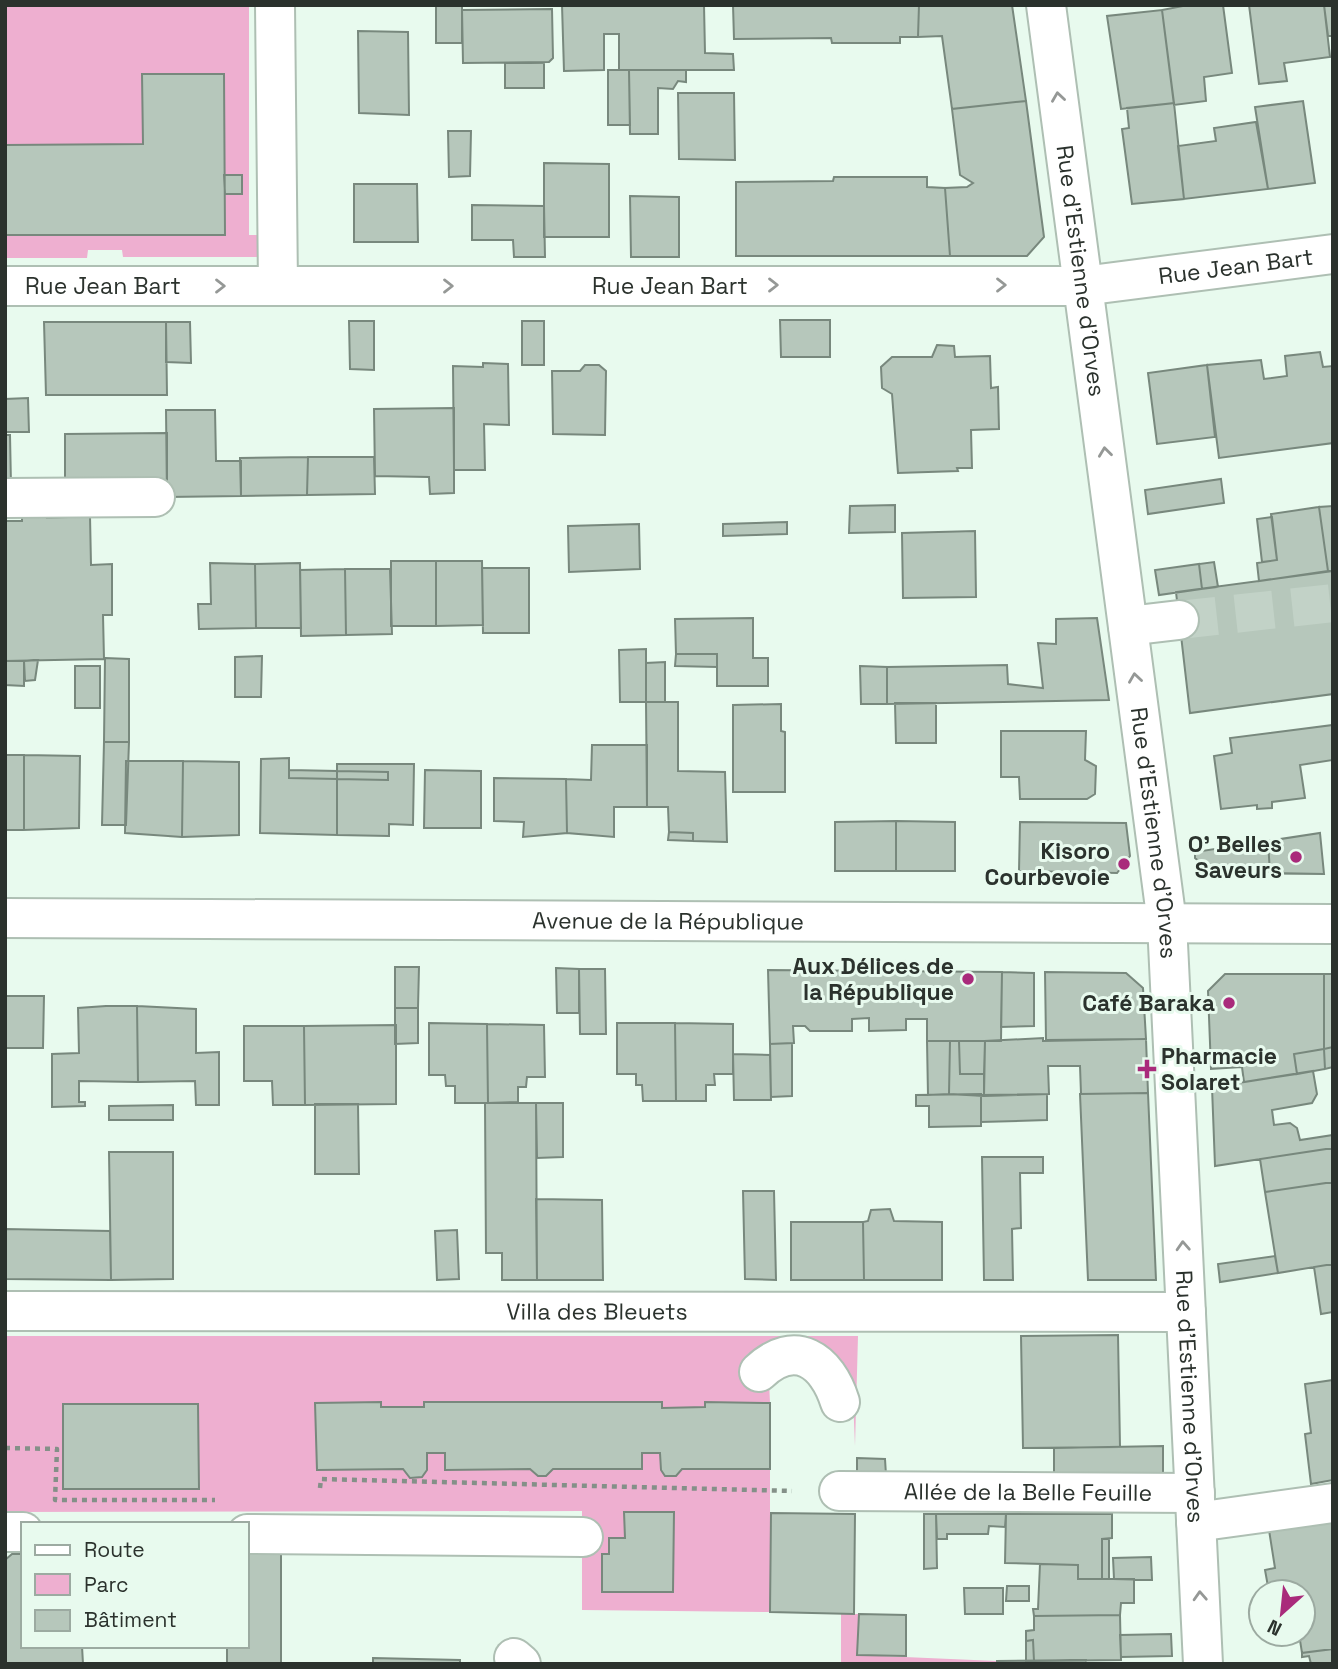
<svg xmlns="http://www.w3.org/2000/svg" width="1338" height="1669" font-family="'Space Grotesk',sans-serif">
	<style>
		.green { fill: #eeafd0; fill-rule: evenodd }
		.building { fill: #b6c7bb; stroke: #78887d; stroke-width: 2 }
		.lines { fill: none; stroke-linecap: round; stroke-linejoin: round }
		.minor-tunnel { stroke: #c2d2c7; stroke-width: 38; stroke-dasharray: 38 19; stroke-linecap: butt }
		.minor-casing { stroke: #aebfb3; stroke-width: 42 }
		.path { stroke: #849088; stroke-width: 4.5; stroke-dasharray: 5 5; stroke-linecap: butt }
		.minor { stroke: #fff; stroke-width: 38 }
		.oneway { stroke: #959896 }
		.poi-dot { fill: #a92a7b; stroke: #e8faee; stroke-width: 2.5 }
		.labels { text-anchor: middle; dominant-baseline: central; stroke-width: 6; stroke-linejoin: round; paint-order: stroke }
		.street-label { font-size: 23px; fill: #2b322d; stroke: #e8faee }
		.poi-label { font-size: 23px; font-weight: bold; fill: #2b322d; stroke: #e8faee; text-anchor: end }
	</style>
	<rect width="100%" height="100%" fill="#e8faee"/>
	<path class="green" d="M5,5H249V235H261L260,257H123L122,250H88L87,258H5Z
		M5,1336H858L855,1446L853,1398L770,1343L748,1354L741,1362L769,1382L770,1403L706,1402L705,1407L662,1408V1402H424V1407H381V1403L317,1470L403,1469L410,1478L427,1453H445V1470L530,1469L538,1476H546L553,1469H641L642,1453H660L661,1470L665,1476H676L682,1469H770V1612L582,1610V1511L5,1512ZM625,1512H673V1592H602V1554H609V1539L625,1538Z
		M841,1614H859L858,1655L997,1661V1664H841Z"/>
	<path class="building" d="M436,5H462V43H436Z
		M562,5H704L705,53L733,54L734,70H619V34H604V70L564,71Z
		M733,5H919L918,37H900V43H832L831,38L734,39Z
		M919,5H1012L1026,101L952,109L942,36L918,37Z
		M1188,5H1223L1232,73L1204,77L1206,101L1174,105L1162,10Z
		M1249,5H1324L1330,57L1284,63L1287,81L1259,84Z
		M1324,5H1333V36H1328Z
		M552,9L553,58L549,62L463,63L462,10Z
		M1162,10L1174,103L1121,109L1107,16Z
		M358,31L408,32L409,115L359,113Z
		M505,63H544V88H505Z
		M608,70H629L630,125H608Z
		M629,70H686V82L678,81L673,89L658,88V134H630Z
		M142,74H224L225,235H5V145L143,144Z
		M678,93H734L735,160L679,159Z
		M1026,101L1044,237L1027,256H950L945,188L967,187L973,183L960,175L952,109Z
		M1303,101L1315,183L1268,189L1255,107Z
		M1174,103L1184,199L1132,204L1122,129L1129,128L1127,108Z
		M1256,122L1268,189L1184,199L1178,146L1216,141L1214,128Z
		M448,131H471L470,176L449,177Z
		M544,163L609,164V237H544Z
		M224,175H242V194H225Z
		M834,177H927V187L945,188L950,256H736V182L833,181Z
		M354,184H417L418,242H354Z
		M630,196L679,197V257H631Z
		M472,205L544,206L545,257H514L513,240H472Z
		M780,320H830V357H781Z
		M349,321H374V370L350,369Z
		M522,321H544V365H522Z
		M44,322H166L167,395H46Z
		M166,322H190L191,363L166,362Z
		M937,345L954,346L955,357L990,356L991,388L998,387L999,429L971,430L972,468H957L958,471L898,473L892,394L882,388L881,367L892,357H932Z
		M1320,352L1323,367L1333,366V443L1219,458L1207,365L1261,360L1264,379L1287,376L1285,356Z
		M483,363L508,364L509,425L484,424L485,470H454L453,366L483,367Z
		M585,365H599L606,371L605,435L553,434L552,371H580Z
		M1207,365L1215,437L1157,444L1148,373Z
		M28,398L29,432H5V399Z
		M454,408V493L430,494L429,477L375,476L374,409Z
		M166,410H215L216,461H241V496L167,497Z
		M167,433V482L65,484V434Z
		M5,435H10L11,485H5Z
		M308,457L307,495L241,496L240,458Z
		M308,457H374L375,494L307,495Z
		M1221,479L1224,503L1148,514L1145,490Z
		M895,505V532L849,533L850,506Z
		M1333,506V571H1328L1319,507Z
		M48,507L47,518L90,516L91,565L112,564V615H103L104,659L5,661V521H22V508Z
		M1319,507L1328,571L1259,581L1257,563L1277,560L1271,514Z
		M1272,517L1277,560L1262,562L1257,519Z
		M787,522V534L723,536V524Z
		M639,524L640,569L569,572L568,526Z
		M975,531L976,597L903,598L902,533Z
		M391,561H436V626H391Z
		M436,561H482L483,625L436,626Z
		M1214,562L1218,587L1202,589L1199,564Z
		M210,563L255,564L256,628L199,629L198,604H211Z
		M300,563L301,628H256L255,564Z
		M1199,564L1202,589L1159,595L1155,570Z
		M482,568H529V633H483Z
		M345,569L346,635L301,636L300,570Z
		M345,569H390L392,634L346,635Z
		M1333,571V694L1190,713L1176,592Z
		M753,618V658H768V686H717V654H676L675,619Z
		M1097,618L1109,700L887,704V667L1007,665L1008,684L1043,688L1038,643L1056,644V619Z
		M646,649V702H620L619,650Z
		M676,654H717V667L675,666Z
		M262,656L261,697H235V657Z
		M105,658L129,659V742H104Z
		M38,660L35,680L25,681L24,661Z
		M5,661H24V686L5,685Z
		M665,662V702H646V663Z
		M75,666H100V708H75Z
		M860,666L887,667V704H861Z
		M646,702H678V771L725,772L727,842L693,841V833L669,832L668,807H647Z
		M895,703H936V743H896Z
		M781,704V731L785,732V792H733V705Z
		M1333,725V760L1300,765L1305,798L1272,802V808L1257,809V805L1221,809L1214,756L1232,753L1230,738Z
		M1001,731H1086L1085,760L1096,766L1095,794L1087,799H1020L1019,777H1001Z
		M104,742H129L126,825H102Z
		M592,745H647V807H614V837L567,833L566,779L591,780Z
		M5,755H24V830H5Z
		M24,755L80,756L79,828L24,830Z
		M289,758V778L337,779V835L260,833L261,759Z
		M126,761H183L182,837L125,833Z
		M183,761L239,762V835L182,837Z
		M337,764H414L413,825L389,824V836L337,835V779L388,780V772L337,771Z
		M289,770L337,771V779L289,778Z
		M425,770L481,771V828H424Z
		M337,771L388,772V780L337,779Z
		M494,778L566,779L567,833L523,837L524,822L494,821Z
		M896,821V871H835V822Z
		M896,821L955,822V871H896Z
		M1020,822L1126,823L1130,856L1117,873L1019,871Z
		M669,832L693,833V841L668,840Z
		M1320,833L1324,874L1213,873L1195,858V852Z
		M1320,833L1324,874L1270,873L1268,841Z
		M395,967H419L418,1008H395Z
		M556,968L579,969V1013H557Z
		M579,969H605L606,1034H580Z
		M768,970L1002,972L1001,1041H927V1019H906V1030L869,1031V1018L852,1019V1031H810L805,1026H793L794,1043L770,1044Z
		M1002,972L1034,973V1026L1001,1027Z
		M1045,972L1126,973L1143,988L1146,1039L1046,1040Z
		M1225,974H1324V1049L1294,1054L1297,1074L1244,1082L1242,1067L1211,1069L1208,991Z
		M1324,974H1333V1047L1324,1049Z
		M5,996H44L43,1048H5Z
		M106,1006H137L138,1082L79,1081V1102H85V1106L52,1107V1054L79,1053L78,1008Z
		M137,1006L196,1009V1053L219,1052V1105H196L195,1081L138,1082Z
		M395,1008H418V1043L395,1044Z
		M429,1023L487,1024L488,1103H455V1086H446L445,1075H429Z
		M617,1023H675L676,1101H643L642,1085H636V1074H617Z
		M675,1023L733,1024V1074H714L715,1085H706V1101H676Z
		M487,1024L544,1025L545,1077H527L526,1087H518V1102L488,1103Z
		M396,1025V1104L305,1105L304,1026Z
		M244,1026H304L305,1105H273L272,1081H244Z
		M1043,1038V1041L1146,1039L1148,1093L1081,1094L1080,1066H1048L1049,1094L984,1096L985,1041Z
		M927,1041H950L949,1094L928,1095Z
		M950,1041H959L960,1074H984V1096L949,1094Z
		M959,1041H985L984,1074H960Z
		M792,1043V1096L771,1097L770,1044Z
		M1333,1047V1067L1325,1069L1324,1049Z
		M1324,1049L1325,1069L1297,1074L1294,1054Z
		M733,1054L770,1055L771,1100H734Z
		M1313,1071L1317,1094L1312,1103L1272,1110L1274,1125L1290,1123L1297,1128L1300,1140L1333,1135V1148L1215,1166L1212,1087Z
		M1148,1093L1156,1280H1088L1080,1094Z
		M981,1094V1126L929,1127V1106H916V1095Z
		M1047,1094V1120L981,1122V1095Z
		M485,1103H536L537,1280H502V1253H486Z
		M536,1103H563V1157L537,1158Z
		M315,1104H358L359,1174H315Z
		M173,1105V1120H109V1106Z
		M1333,1148V1182L1265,1192L1260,1159Z
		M109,1152H173V1279L111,1280Z
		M982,1157H1043V1173H1020L1021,1228L1012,1229L1013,1280H984Z
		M1333,1182V1264L1278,1273L1265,1192Z
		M743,1191H774L776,1280L745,1279Z
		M536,1199L602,1200L603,1280H537Z
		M890,1209L894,1221L942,1222V1280H864L863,1222L868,1221L871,1210Z
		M791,1222H863L864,1280H791Z
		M5,1229L110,1231L111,1280L5,1279Z
		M457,1230L459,1279L437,1280L435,1231Z
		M1275,1256L1278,1273L1220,1282L1218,1264Z
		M1333,1264V1312L1321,1314L1314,1267Z
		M1118,1335L1120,1447L1023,1448L1021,1336Z
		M1333,1380V1480L1311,1484L1305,1434L1311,1433L1305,1384Z
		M381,1402V1407H424V1402H662V1408L705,1407V1402L770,1403V1469H682L676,1476H665L661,1470L660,1453H642V1469H553L546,1476H538L530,1469L445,1470V1453H427V1470L422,1477L410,1478L403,1469L317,1470L315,1403Z
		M63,1404H198L199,1489H63Z
		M1163,1446V1475L1054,1477V1448Z
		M857,1458L885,1459L886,1475H857Z
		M624,1512H674L673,1592H602V1554H609V1538H625Z
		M771,1513L855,1514L854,1614L770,1612Z
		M924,1514H936L937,1568L924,1569Z
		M936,1514H1006L1005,1527L989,1526L988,1534H947V1539H937Z
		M1006,1514H1112V1538L1102,1539V1579H1078V1565L1005,1563Z
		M1333,1520V1649L1302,1653L1299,1634H1303V1592H1269L1265,1570L1275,1568L1269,1530Z
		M1102,1539H1109V1579H1102Z
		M281,1553V1664H227V1646H247V1554Z
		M12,1554H23V1646H82L83,1664H5V1560Z
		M1151,1557L1152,1580L1114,1579L1113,1558Z
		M1040,1564L1078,1565V1579H1134V1603H1121L1120,1615L1034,1616L1033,1609H1038Z
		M1007,1586H1029V1601H1006Z
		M964,1588H1003V1614H965Z
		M859,1614L906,1615V1656L857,1655Z
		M1120,1615L1121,1660L1034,1661L1033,1640L1026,1641V1631L1034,1630V1616Z
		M1171,1634L1172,1656L1121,1657L1120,1635Z
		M1033,1640L1034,1661H1026V1641Z
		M1333,1649V1664H1311L1309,1656L1302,1657V1653Z
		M373,1658L460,1660V1664H373Z
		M1086,1660V1664H997V1661Z"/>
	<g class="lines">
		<path class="minor-tunnel" d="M1179,620L1333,603"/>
		<g class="minor-casing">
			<g id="minor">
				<path d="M275,5L278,286"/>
				<path id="s1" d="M1046,5L1167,923L1203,1664"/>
				<path id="s2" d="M5,286H1083L1333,254"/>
				<path d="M5,498L155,497"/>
				<path d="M1128,626L1179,620"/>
				<path id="s3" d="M5,918L1333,924"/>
				<path id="s4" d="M5,1311L1186,1312"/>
				<path d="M759,1372C795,1338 827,1360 840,1402"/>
				<path id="s5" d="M839,1491L1195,1493"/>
				<path d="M1196,1522L1333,1503"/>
				<path d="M5,1532H23"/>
				<path d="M247,1534L583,1537"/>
				<path d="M514,1658L521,1664"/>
			</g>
		</g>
		<path class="path" d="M5,1448L57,1449L55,1500H215
			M320,1488L321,1479L792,1491"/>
		<use href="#minor" class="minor"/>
	</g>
	<defs><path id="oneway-chevron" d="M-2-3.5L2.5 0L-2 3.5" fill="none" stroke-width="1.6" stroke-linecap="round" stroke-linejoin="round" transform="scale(1.75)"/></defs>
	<g class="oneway">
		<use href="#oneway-chevron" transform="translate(1058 97) rotate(-98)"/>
		<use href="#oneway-chevron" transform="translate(773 285)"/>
		<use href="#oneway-chevron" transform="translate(1001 285)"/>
		<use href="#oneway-chevron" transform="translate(220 286)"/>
		<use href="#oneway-chevron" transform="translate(448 286)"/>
		<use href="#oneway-chevron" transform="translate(1105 452) rotate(-97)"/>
		<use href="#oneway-chevron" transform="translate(1135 678) rotate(-98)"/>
		<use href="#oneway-chevron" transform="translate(1183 1246) rotate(-93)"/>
		<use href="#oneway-chevron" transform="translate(1200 1596) rotate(-93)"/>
	</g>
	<g class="poi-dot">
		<circle cx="1296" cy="857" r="7"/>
		<circle cx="1124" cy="864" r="7"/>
		<circle cx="968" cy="979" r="7"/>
		<circle cx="1229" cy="1003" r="7"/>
		<path d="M1143.5 1058.5h7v7h7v7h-7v7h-7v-7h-7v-7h7z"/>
	</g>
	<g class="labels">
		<g class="street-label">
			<text stroke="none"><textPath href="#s2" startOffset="1232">Rue Jean Bart</textPath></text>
			<text stroke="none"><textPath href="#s1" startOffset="268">Rue d'Estienne d'Orves</textPath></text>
			<text stroke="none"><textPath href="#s2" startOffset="98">Rue Jean Bart</textPath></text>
			<text stroke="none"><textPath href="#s2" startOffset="665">Rue Jean Bart</textPath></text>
			<text stroke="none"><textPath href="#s1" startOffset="835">Rue d'Estienne d'Orves</textPath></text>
			<text stroke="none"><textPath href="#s3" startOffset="663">Avenue de la République</textPath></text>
			<text stroke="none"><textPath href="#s4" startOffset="592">Villa des Bleuets</textPath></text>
			<text stroke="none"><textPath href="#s1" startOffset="1400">Rue d'Estienne d'Orves</textPath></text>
			<text stroke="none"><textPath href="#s5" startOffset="189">Allée de la Belle Feuille</textPath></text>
		</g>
		<g class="poi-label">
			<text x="1282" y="844">O' Belles<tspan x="1282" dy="26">Saveurs</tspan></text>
			<text x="1110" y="851">Kisoro<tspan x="1110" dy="26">Courbevoie</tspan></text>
			<text x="954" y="966">Aux Délices de<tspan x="954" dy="26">la République</tspan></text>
			<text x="1215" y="1003">Café Baraka</text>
			<text x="1161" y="1056" text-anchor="start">Pharmacie<tspan x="1161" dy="26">Solaret</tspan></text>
		</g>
	</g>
	<rect width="1338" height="1669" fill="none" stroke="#2b322d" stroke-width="14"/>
	<rect x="21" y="1522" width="228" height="126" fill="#e8faee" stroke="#9caaa1" stroke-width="2"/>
	<rect x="35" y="1545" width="35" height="10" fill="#ffffff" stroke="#9caaa1" stroke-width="2"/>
	<text x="84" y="1557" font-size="21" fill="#2b322d">Route</text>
	<rect x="35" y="1574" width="35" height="21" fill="#eeafd0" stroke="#9caaa1" stroke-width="2"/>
	<text x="84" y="1592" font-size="21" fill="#2b322d">Parc</text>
	<rect x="35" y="1610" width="35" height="21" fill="#b6c7bb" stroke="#9caaa1" stroke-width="2"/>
	<text x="84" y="1627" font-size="21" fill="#2b322d">Bâtiment</text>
	<g transform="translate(1282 1613) rotate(207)"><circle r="33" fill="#e8faee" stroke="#9caaa1" stroke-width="2"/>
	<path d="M0-5L12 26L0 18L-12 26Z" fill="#a92a7b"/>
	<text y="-10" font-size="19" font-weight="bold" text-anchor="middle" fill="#2b322d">N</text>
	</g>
</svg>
